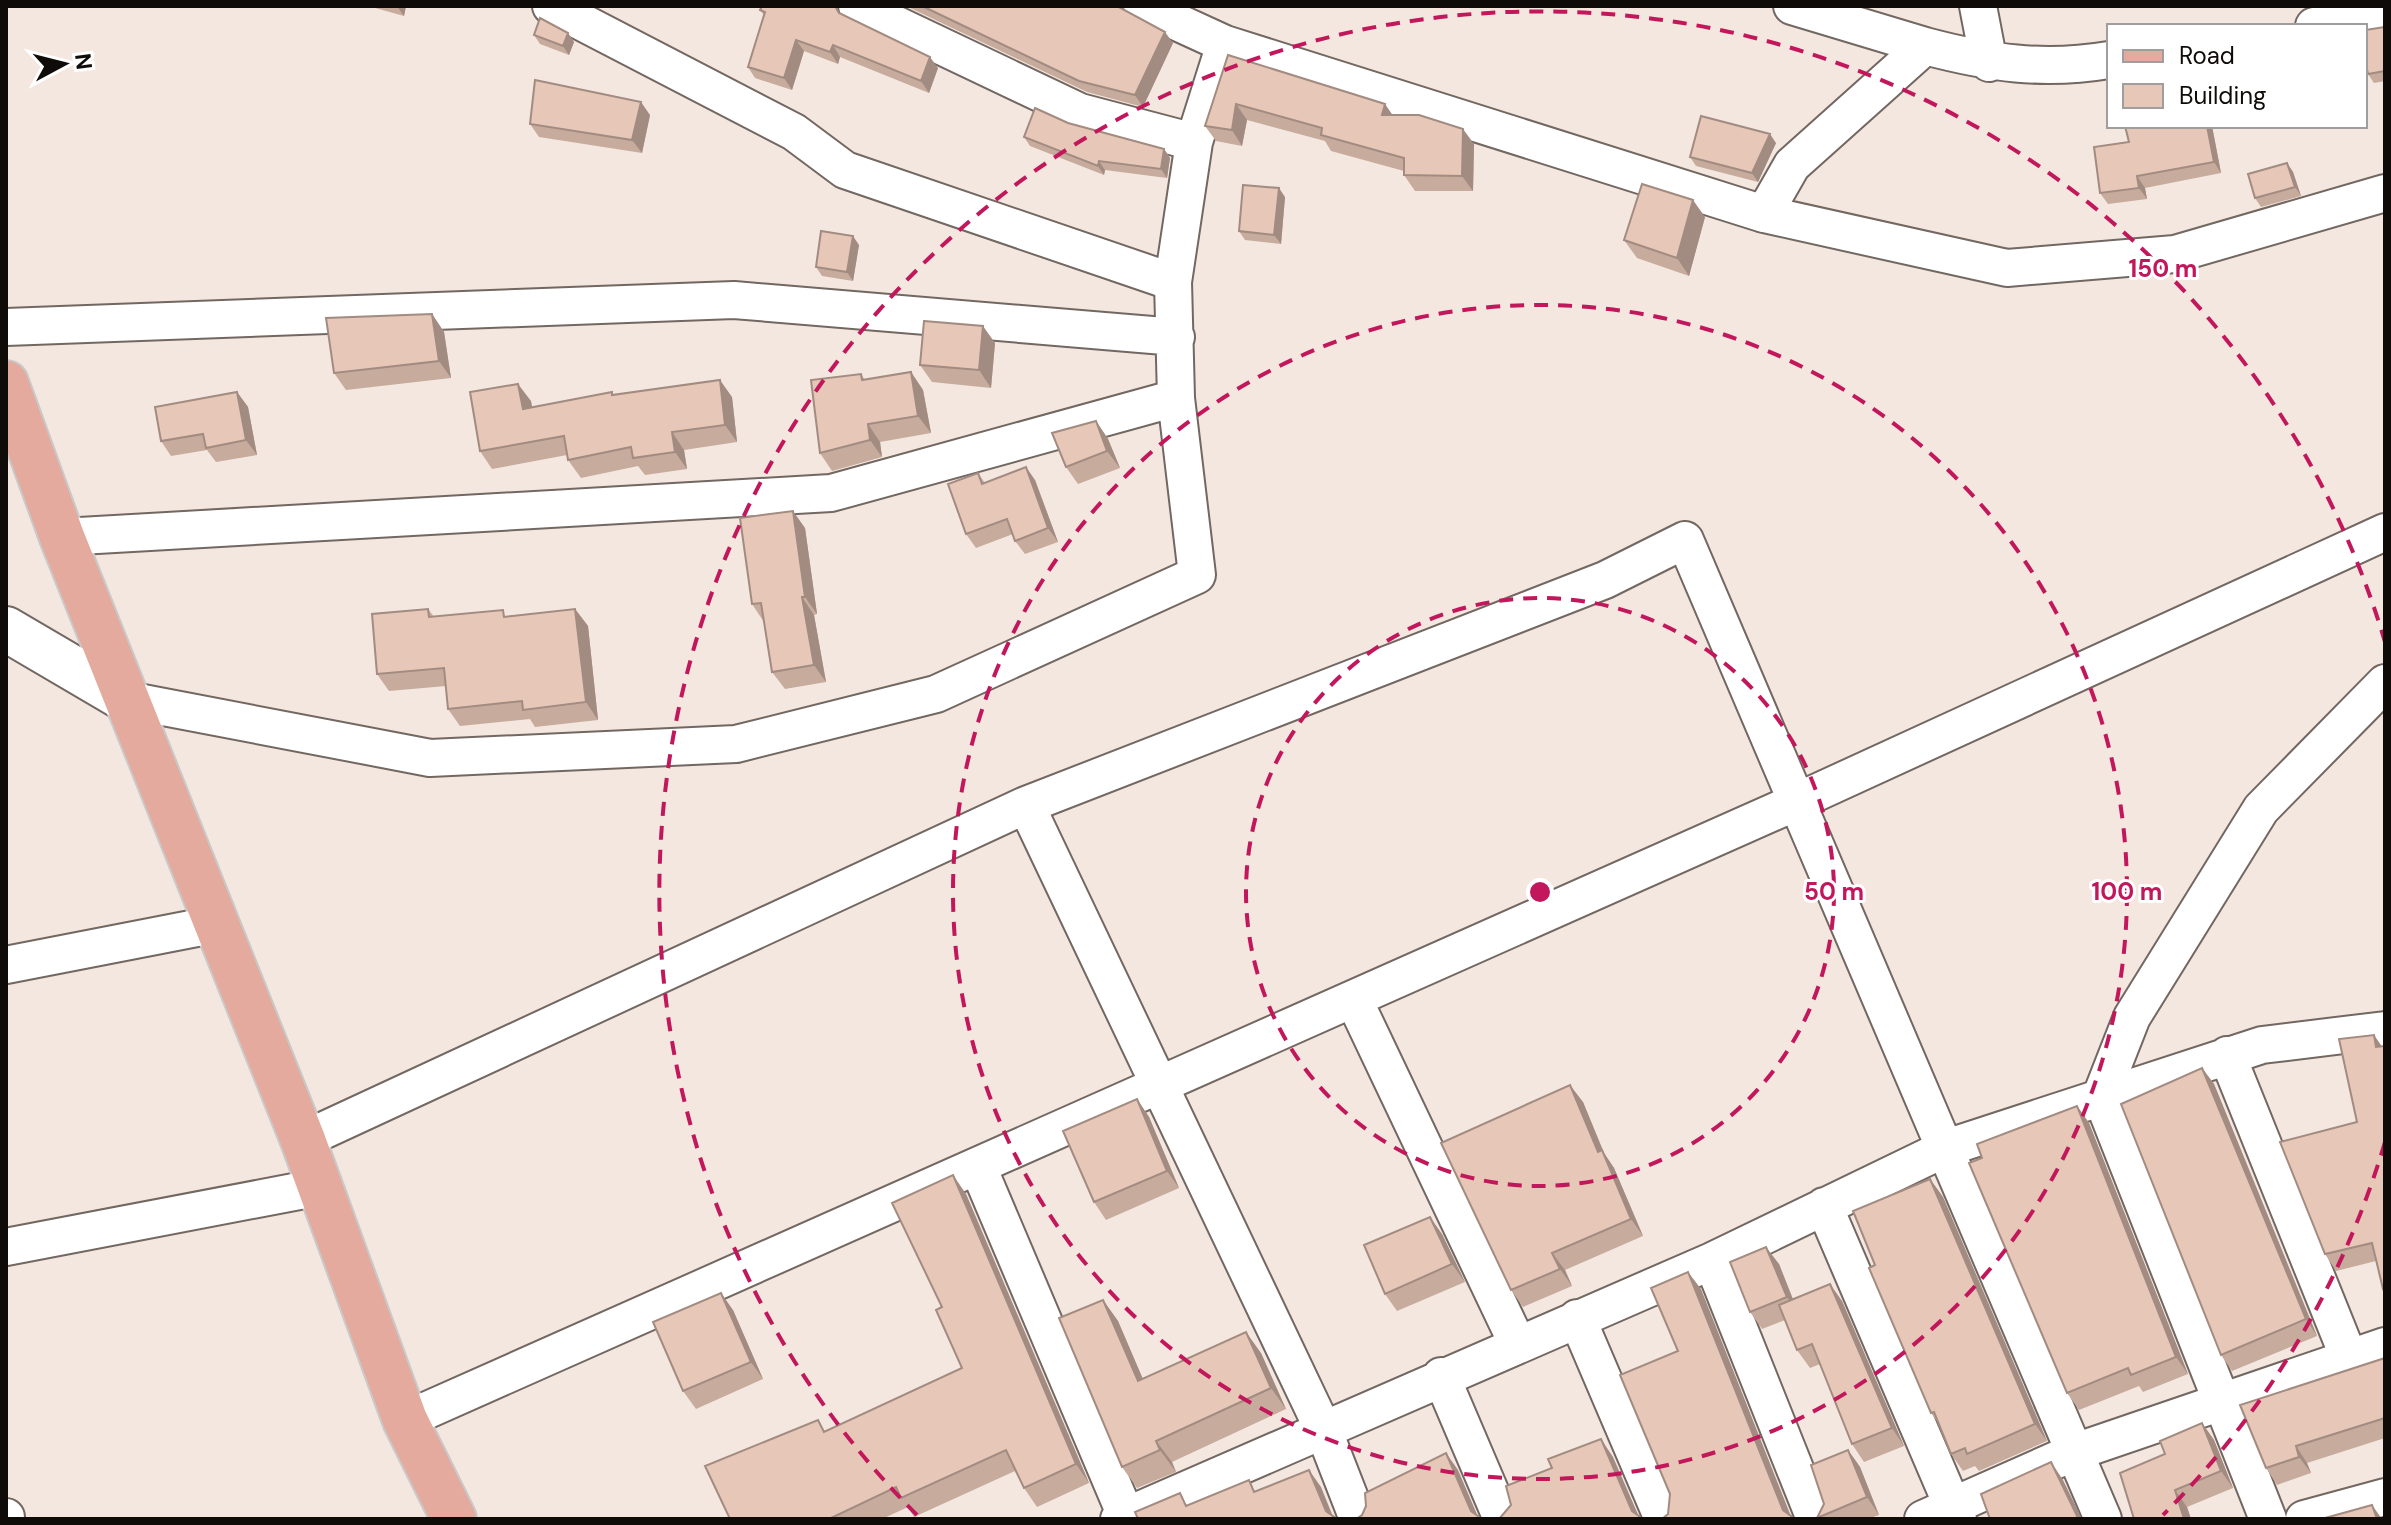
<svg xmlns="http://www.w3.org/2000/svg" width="2391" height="1525" font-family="'DM Sans',sans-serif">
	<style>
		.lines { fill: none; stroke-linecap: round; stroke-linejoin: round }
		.minor-casing { stroke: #726761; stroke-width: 40 }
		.tertiary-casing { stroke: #726761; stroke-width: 48 }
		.primary-casing { stroke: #cac9c9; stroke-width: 48 }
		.minor { stroke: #fff; stroke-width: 36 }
		.tertiary { stroke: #fff; stroke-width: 44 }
		.primary { stroke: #e3aa9d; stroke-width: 44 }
		.wall { fill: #c7ab9d }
		.shaded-wall { fill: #a28b80 }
		.building { fill: #e7c7b7; stroke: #a28b80; stroke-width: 2 }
		.ring { fill: none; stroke: #c2185b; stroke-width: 4; stroke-dasharray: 14 10 }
		.centre { fill: #c2185b; stroke: #fff; stroke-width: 4 }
		.ring-label { font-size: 24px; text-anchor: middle; font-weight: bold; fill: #c2185b; stroke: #fff; stroke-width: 6; stroke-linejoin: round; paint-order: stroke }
	</style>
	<rect width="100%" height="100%" fill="#f4e7e0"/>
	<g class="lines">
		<g class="minor-casing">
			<path id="minor" d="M551,6L794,132L845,170L1173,282
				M857,6L1080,112L1194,142
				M1142,6L1225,44L1764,214L1792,165L1925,46C1989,63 2043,71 2109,60
				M1792,6L1925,46
				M1978,6L1989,63
				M2314,26L2385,14
				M1764,214L2007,268L2175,254L2385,193
				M6,327L734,300L1176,337
				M62,537L831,493L1176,398
				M127,700L430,758L736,744L936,694L1197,575L1176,398L1173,282L1194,142L1225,44
				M1026,805L1323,1429L1358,1519
				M6,965L217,924
				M1354,1000L1517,1343
				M2227,1055L2349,1358
				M303,1140L1026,805L1605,580L1685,540L2103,1519
				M978,1167L1126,1516
				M1824,1206L1958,1519
				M6,1247L320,1187
				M1712,1261L1815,1519
				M1577,1318L1663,1519
				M1441,1376L1502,1519
				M405,1420L1796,802L2385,532
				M6,1517V1519
				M1119,1519L1712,1261L1946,1148L2262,1045L2385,1030
				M1923,1519L2072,1453L2385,1346
				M2268,1519L2101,1096L2132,1017L2261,809L2385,683
				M2304,1519L2385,1497"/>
		</g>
		<g class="tertiary-casing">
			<path id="tertiary" d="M6,629L127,700"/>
		</g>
		<g class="primary-casing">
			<path id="primary" d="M6,383L62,537L303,1140L405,1420L454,1519"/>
		</g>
		<use href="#minor" class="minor"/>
		<use href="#tertiary" class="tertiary"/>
		<use href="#primary" class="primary"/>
	</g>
	<path class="wall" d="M368,6H406L404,16Z
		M906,6H1122V9L1173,43L1143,107L1087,92Z
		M836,7L840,14L938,68L929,93L840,57L838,64L804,51L792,90L755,78L748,67L764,15L760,10Z
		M2385,27V81L2374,83L2368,74Z
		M568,33L574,42L569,55L540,44L534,35Z
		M1228,55L1474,144L1473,191H1415L1404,175V171L1331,151L1325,141L1247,120L1242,146L1216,141L1205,126Z
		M650,115L642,153L539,137L530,124Z
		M2125,126H2212L2221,173L2145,188L2147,199L2108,204L2100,193L2129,142Z
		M1024,137L1164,149L1170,158L1167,178L1105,170L1104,175L1030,146Z
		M1776,143L1758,182L1696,166L1690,157Z
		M2287,163L2293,172L2301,196L2261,207L2255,198Z
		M1285,197L1281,244L1245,240L1239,231Z
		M1705,217L1689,276L1637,258L1624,240Z
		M859,245L853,281L822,276L816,267Z
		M432,314L444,332L451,378L346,390L334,373Z
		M995,343L991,388L932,382L920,365Z
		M911,372L923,390L931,433L880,442L882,457L832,471L820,453L861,374L865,380Z
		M237,392L248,407L257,455L216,462L207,450L171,456L161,441Z
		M612,392L614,395L732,397L737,442L684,450L687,469L645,475L638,466L581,478L568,460L567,455L492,469L480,451L531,401L532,407Z
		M1096,421L1108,439L1120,468L1078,484L1066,467Z
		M978,473L985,483L1035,480L1058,542L1025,554L1015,541L1013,534L976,548L966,534Z
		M805,528L817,614L814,615L826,682L785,689L772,672L764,622L752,604Z
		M428,609L434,617L507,616L575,609L588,626L598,720L535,727L530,719L460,726L448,709L446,686L389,691L377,674Z
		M2385,1046V1292L2383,1289L2376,1261L2336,1271L2325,1254L2357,1122Z
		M2202,1068L2214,1084L2317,1336L2232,1371L2221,1355Z
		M1137,1099L1149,1117L1179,1188L1106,1220L1094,1202Z
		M1583,1102L1604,1153L1614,1168L1643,1236L1565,1270L1572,1286L1523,1307L1511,1290Z
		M2077,1106L2089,1123L2188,1374L2143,1392L2139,1386L2079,1410L2067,1393L1982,1158Z
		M1930,1179L1943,1197L2047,1441L1979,1471L1975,1466L1963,1471L1951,1454L1939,1424L1931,1413L1875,1265Z
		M966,1194L1089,1483L1037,1507L1024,1488L1015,1471L914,1517L908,1507L882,1519H730L826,1431L962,1368L942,1307Z
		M1442,1234L1465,1282L1397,1311L1385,1294Z
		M1779,1264L1793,1299L1842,1301L1904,1446L1864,1462L1852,1444L1820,1364L1810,1368L1797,1350L1785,1320L1762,1329L1750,1312Z
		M1103,1300L1118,1321L1143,1379L1261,1353L1286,1409L1172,1462L1176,1472L1137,1488L1122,1467Z
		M733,1310L763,1379L696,1409L683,1391Z
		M2385,1358V1438L2307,1463L2311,1473L2277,1485L2266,1468Z
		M2202,1423L2214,1440L2233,1488L2187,1507L2191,1519H2134L2165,1454Z
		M1848,1450L1860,1467L1879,1515L1868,1519H1818L1817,1518Z"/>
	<path class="shaded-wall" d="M397,6H406L404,16Z
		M1165,32L1173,43L1143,107L1135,95Z
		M568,33L574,42L569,55L563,46Z
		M796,40L804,51L792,90L784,78Z
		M833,45L840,57L838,64L830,52Z
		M930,57L938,68L929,93L921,81Z
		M641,102L650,115L642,153L632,140Z
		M1236,104L1247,120L1242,146L1232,130Z
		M1385,104L1396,120L1382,115Z
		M2207,126H2212L2221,173L2214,162Z
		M1463,129L1474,144L1473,191L1462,176Z
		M1770,134L1776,143L1758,182L1752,173Z
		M1164,149L1170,158L1167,178L1161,169Z
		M1099,161L1105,170L1104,175L1098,166Z
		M2287,163L2293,172L2301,196L2295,187Z
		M2137,176L2145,188L2147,199L2139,188Z
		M1279,188L1285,197L1281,244L1274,235Z
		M1693,200L1705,217L1689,276L1677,258Z
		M853,236L859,245L853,281L847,272Z
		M432,314L444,332L451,378L439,361Z
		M983,326L995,343L991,388L979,370Z
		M911,372L923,390L931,433L918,416Z
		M720,380L732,397L737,442L725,425Z
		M518,384L531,401L535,426L523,409Z
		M237,392L248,407L257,455L246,440Z
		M1096,421L1108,439L1120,468L1107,451Z
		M868,424L880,442L882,457L870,440Z
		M672,432L684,450L687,469L675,452Z
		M1026,467L1035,480L1058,542L1048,528Z
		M793,511L805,528L817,614L805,597Z
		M802,597L814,615L826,682L814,665Z
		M575,609L588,626L598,720L586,702Z
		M2374,1035L2385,1051L2376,1047Z
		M2202,1068L2214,1084L2317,1336L2306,1319Z
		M1570,1085L1583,1102L1604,1153L1614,1168L1643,1236L1631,1219L1598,1152Z
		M1137,1099L1149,1117L1179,1188L1167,1171Z
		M2077,1106L2089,1123L2188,1374L2176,1357Z
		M953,1175L966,1194L1089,1483L1076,1464Z
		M1930,1179L1943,1197L2047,1441L2035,1424Z
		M1430,1217L1442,1234L1465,1282L1452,1264Z
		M1766,1247L1779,1264L1799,1315L1787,1297Z
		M1552,1253L1565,1270L1572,1286L1560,1269Z
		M1688,1272L1701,1289L1792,1519L1783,1510Z
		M1830,1284L1842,1301L1904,1446L1892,1428Z
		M721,1293L733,1310L763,1379L751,1362Z
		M1103,1300L1118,1321L1153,1403L1138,1381Z
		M1246,1332L1261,1353L1286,1409L1271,1388Z
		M2202,1423L2214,1440L2233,1488L2221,1471Z
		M1601,1439L1613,1457L1640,1519L1632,1511Z
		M1156,1441L1172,1462L1176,1472L1160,1450Z
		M2296,1446L2307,1463L2311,1473L2299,1457Z
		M1848,1450L1860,1467L1879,1515L1867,1497Z
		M1446,1453L1458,1470L1479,1519L1471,1511Z
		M2051,1462L2063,1480L2082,1519L2078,1518Z
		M1309,1470L1321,1487L1334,1519L1326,1511Z
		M2175,1490L2187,1507L2191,1519H2184Z
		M2372,1505L2382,1519H2377Z"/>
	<path class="building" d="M762,6H835L839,13L930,57L921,81L833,45L830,52L796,40L784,78L748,67L765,12L760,10Z
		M922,6H1117L1165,32L1135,95L1079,81Z
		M540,18L568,33L563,46L534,35Z
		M2385,27V71L2368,74L2365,60V30Z
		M1228,55L1385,104L1382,115H1419L1463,129L1462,176L1404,175V158L1321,135L1322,128L1236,104L1232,130L1205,126Z
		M535,80L641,102L632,140L530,124Z
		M1035,108L1068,123L1164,149L1161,169L1099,161L1098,166L1024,137Z
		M1701,116L1770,134L1752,173L1690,157Z
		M2125,126H2207L2214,162L2137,176L2139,188L2100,193L2094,147L2129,142Z
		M2287,163L2295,187L2255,198L2248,174Z
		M1642,184L1693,200L1677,258L1624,240Z
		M1243,185L1279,188L1274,235L1239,231Z
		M821,231L853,236L847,272L816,267Z
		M432,314L439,361L334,373L326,318Z
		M924,321L983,326L979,370L920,365Z
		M911,372L918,416L868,424L870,440L820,453L811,380L861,374L862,380Z
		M720,380L725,425L672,432L675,452L633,458L631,447L568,460L564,436L480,451L470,392L518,384L523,409L612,392V395Z
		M237,392L246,440L206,448L203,434L161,441L155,407Z
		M1096,421L1107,451L1066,467L1052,433Z
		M1026,467L1048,528L1015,541L1007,519L966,534L948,484L978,473L982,484Z
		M793,511L805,597H802L814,665L772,672L761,603L752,604L740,518Z
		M428,609L429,617L503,610L504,617L575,609L586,702L523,710L522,701L448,709L444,668L377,674L372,614Z
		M2374,1035L2376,1047L2385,1046V1288L2383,1289L2372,1243L2325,1254L2280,1142L2357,1122L2339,1039Z
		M2202,1068L2306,1319L2221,1355L2121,1104Z
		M1570,1085L1598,1152L1602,1150L1631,1219L1552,1253L1560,1269L1511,1290L1441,1143Z
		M1137,1099L1167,1171L1094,1202L1063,1131Z
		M2077,1106L2176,1357L2131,1375L2128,1368L2067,1393L1969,1163L1982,1158L1977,1144Z
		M953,1175L1076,1464L1024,1488L1006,1450L901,1498L896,1487L829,1519H730L705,1466L818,1420L824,1432L962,1368L936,1310L942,1307L892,1203Z
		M1930,1179L2035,1424L1967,1454L1965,1448L1951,1454L1934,1412L1931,1413L1869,1268L1875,1265L1853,1211Z
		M1430,1217L1452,1264L1385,1294L1364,1245Z
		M1766,1247L1787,1297L1750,1312L1730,1262Z
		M1688,1272L1783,1510L1795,1519H1662L1668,1514L1670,1494L1620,1375L1678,1351L1651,1288Z
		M1830,1284L1892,1428L1852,1444L1812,1344L1797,1350L1779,1305Z
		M721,1293L751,1362L683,1391L653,1322Z
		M1103,1300L1138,1381L1246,1332L1271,1388L1156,1441L1160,1450L1122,1467L1059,1318Z
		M2385,1358V1418L2296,1446L2299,1457L2266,1468L2240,1405Z
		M2202,1423L2221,1471L2175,1490L2184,1519H2134L2120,1473L2165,1454L2160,1441Z
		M1601,1439L1632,1511L1643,1519H1499L1511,1505L1506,1486L1552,1468L1548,1459Z
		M1848,1450L1867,1497L1817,1518L1824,1504L1811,1465Z
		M1446,1453L1471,1511L1482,1519H1356L1362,1515L1366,1506L1365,1493Z
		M2051,1462L2078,1518L1990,1519L1981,1494Z
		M1309,1470L1326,1511L1337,1519H1138L1135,1512L1180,1493L1186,1506L1249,1480L1254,1492Z
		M2372,1505L2377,1519L2325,1518Z"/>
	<g class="ring">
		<circle cx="1540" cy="892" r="294"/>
		<circle cx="1540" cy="892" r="587"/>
		<path d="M2385 1142A881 881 0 0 1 2163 1515M917 1515A881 881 0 1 1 2385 642"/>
	</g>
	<circle cx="1540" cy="892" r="12" class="centre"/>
	<g class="ring-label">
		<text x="2163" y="277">150 m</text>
		<text x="1834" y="900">50 m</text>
		<text x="2127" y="900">100 m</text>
	</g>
	<rect width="2391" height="1525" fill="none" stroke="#0f0b09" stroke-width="16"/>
	<rect x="2107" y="24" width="260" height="104" fill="#ffffff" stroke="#9f9d9d" stroke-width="2"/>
	<rect x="2123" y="50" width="40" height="12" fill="#e3aa9d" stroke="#9f9d9d" stroke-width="2"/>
	<text x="2179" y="64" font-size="24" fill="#0f0b09">Road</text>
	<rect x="2123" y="84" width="40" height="24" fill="#e7c7b7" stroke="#9f9d9d" stroke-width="2"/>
	<text x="2179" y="104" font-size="24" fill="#0f0b09">Building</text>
	<g transform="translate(64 64) rotate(83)" stroke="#ffffff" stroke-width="6" paint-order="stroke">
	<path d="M0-6L14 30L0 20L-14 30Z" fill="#0f0b09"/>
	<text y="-12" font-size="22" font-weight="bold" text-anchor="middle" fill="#0f0b09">N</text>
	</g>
</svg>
